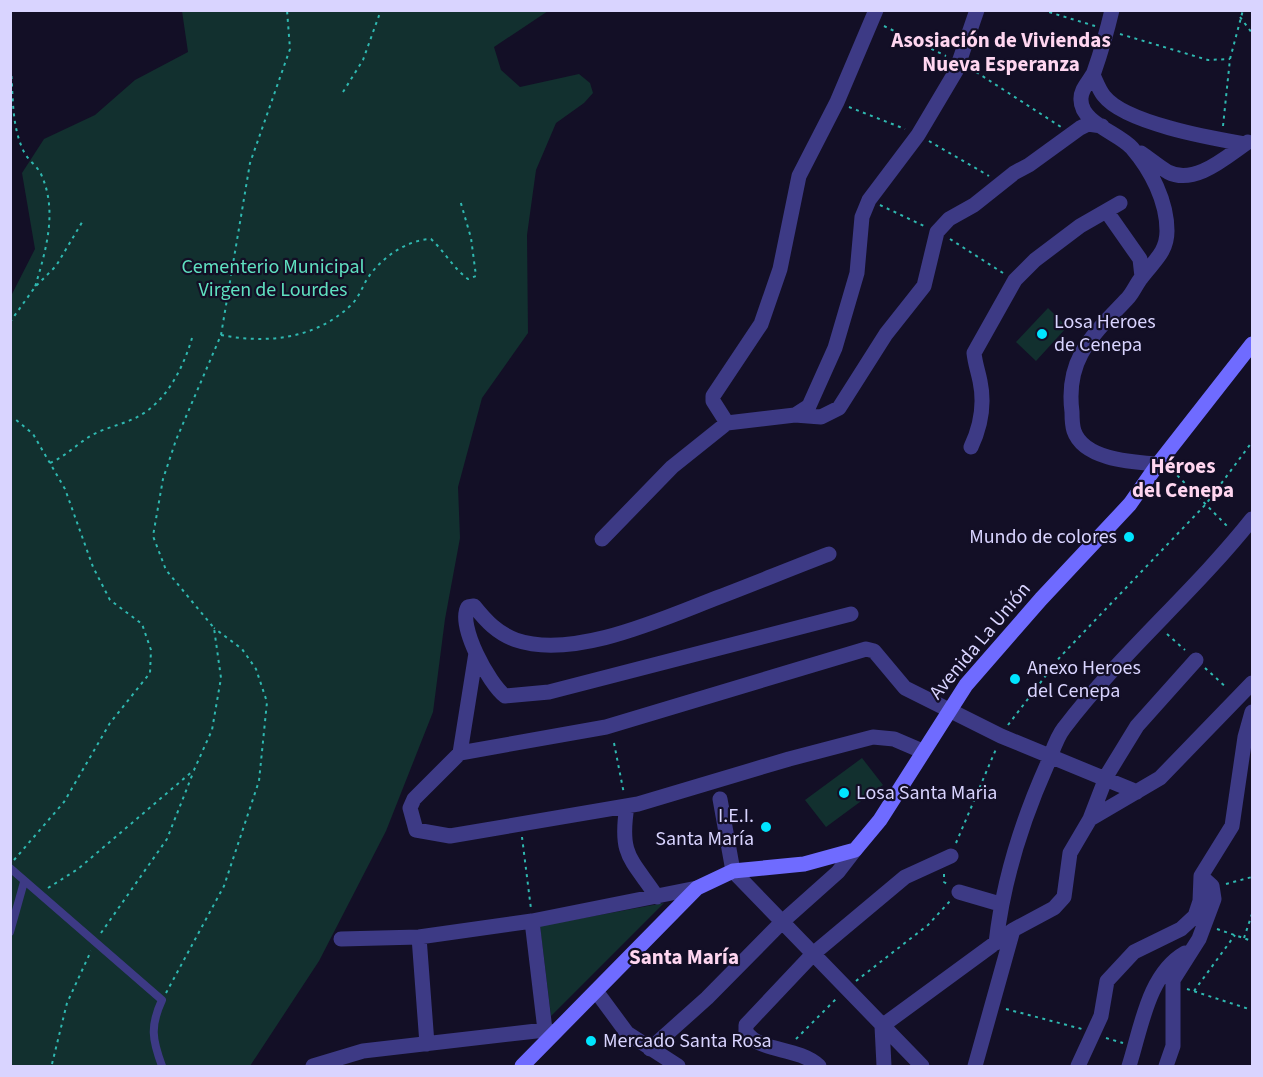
<svg xmlns="http://www.w3.org/2000/svg" width="1263" height="1077" font-family="'Source Sans 3',sans-serif">
	<style>
		.green { fill: #12302f }
		.lines { fill: none; stroke-linecap: round; stroke-linejoin: round }
		.path { stroke: #2fb8b0; stroke-width: 2; stroke-dasharray: 3 4.5; stroke-linecap: butt }
		.service { stroke: #3d3a85; stroke-width: 8 }
		.minor { stroke: #3d3a85; stroke-width: 15 }
		.secondary { stroke: #6f6bff; stroke-width: 15 }
		.poi-dot { fill: #00e5ff; stroke: #130f26; stroke-width: 2 }
		.labels { text-anchor: middle; dominant-baseline: central; stroke-width: 4.5; stroke-linejoin: round; paint-order: stroke }
		.park-label { font-size: 20px; fill: #5fe0c0; stroke: #130f26 }
		.poi-label { font-size: 20px; fill: #d9d4ff; stroke: #130f26; text-anchor: start }
		.street-label { font-size: 20px; fill: #d9d4ff; stroke: #130f26 }
		.neighbourhood-label { font-size: 21px; font-weight: bold; fill: #ffd6f0; stroke: #130f26 }
	</style>
	<rect width="100%" height="100%" fill="#130f26"/>
	<path class="green" d="M182,11H548L494,47L501,70L520,87L579,74L590,83L593,93L584,103L556,123L536,170L527,235L528,333L482,398L458,487L460,538L445,619L433,712L386,831L319,961L250,1066H11L10,298L35,249L22,173L44,139L95,115L135,80L188,52Z
		M1048,308L1067,327L1036,361L1016,342Z
		M862,758L883,785L826,827L805,800Z
		M664,903L551,1016L540,926Z"/>
	<g class="lines">
		<path class="path" d="M1042,10L1095,26
			M1240,17L1252,33
			M884,26L946,56
			M1120,34L1208,60L1230,59
			M10,61C14,92 10,123 24,152C28,160 37,166 41,174C58,211 46,250 35,287
			M970,68L1061,127
			M343,92L363,60L381,10
			M849,107L905,129
			M1223,126L1230,59L1243,10
			M929,141L989,176
			M880,205L926,227
			M950,239L1003,273
			M10,322L35,287L56,266L84,219
			M221,335C267,344 315,339 350,306C358,299 362,288 367,279C381,258 406,240 431,239C444,251 454,269 468,279L476,276L471,238L460,200
			M50,463C66,456 77,444 92,435C107,427 125,424 139,416C167,401 184,366 192,338
			M1172,470L1229,528
			M1167,634L1185,650
			M1205,668L1227,688
			M1008,725L1060,657L1206,504L1252,442
			M614,743L624,794
			M522,837L531,909
			M956,843L996,749
			M14,860L64,802L110,723L150,673L151,650L142,624L110,600L93,567L65,489L33,434L15,419
			M944,874V882L947,884
			M1226,884L1252,877
			M48,888L78,869L194,770L212,730L221,678L214,628L166,570L153,536L163,479L176,440L221,335L250,163L290,49L287,10
			M1217,929L1252,941
			M101,933L167,839L193,773
			M1244,938L1252,914
			M856,981L928,925L950,901
			M1187,989L1252,1010
			M1194,991L1235,935
			M166,993L224,886L259,781L267,702L256,669L242,649L214,628
			M1006,1009L1082,1029
			M1106,1038L1123,1043
			M796,1039L838,997
			M52,1064L67,1003L91,951"/>
		<path class="service" d="M10,868L162,1000C150,1026 152,1039 162,1066
			M10,932L24,882"/>
		<path class="minor" d="M1112,10C1107,31 1101,52 1094,72C1090,81 1080,89 1081,100C1081,123 1119,133 1132,148C1151,170 1167,201 1167,231C1167,252 1154,261 1142,277C1136,284 1133,293 1127,299C1093,335 1065,358 1072,412C1072,418 1072,425 1074,431C1084,460 1133,462 1158,464
			M1093,75C1096,81 1099,90 1104,96C1125,123 1211,138 1245,144
			M1141,153C1150,159 1159,167 1168,172C1195,186 1227,156 1248,142
			M1107,212L1140,259L1142,277
			M795,415L809,406L835,348L857,273L862,217L869,200L918,135L956,71L977,10
			M727,423L713,401V396L761,324L780,269L799,176L837,102L876,10
			M971,447C981,426 985,405 980,381C978,371 975,363 974,353L1015,280L1035,260L1080,226L1120,203
			M602,539L672,467L727,423L795,415L821,417L839,408L886,334L924,286L937,232L949,219L974,205L1014,173L1029,165L1080,128L1088,124L1102,126
			M829,554C792,568 756,583 719,597C664,618 574,660 516,640C497,633 486,621 474,606L468,607C457,625 489,684 505,696L549,692L851,614
			M922,751L894,739L873,737L789,759L638,804L450,836L416,830L410,808L414,799L460,753L606,727L866,649L874,651L905,688L1001,736L1137,792
			M460,753L476,653
			M720,799L733,871L922,1066
			M627,806C619,856 631,858 657,897
			M1090,819L1107,775L1137,726L1196,660
			M959,892L1000,904
			M532,921L545,1030
			M419,937L427,1044
			M341,939L419,937L532,921L697,888
			M996,943C1003,881 1022,821 1047,765C1052,753 1056,738 1064,728C1121,653 1194,592 1252,519
			M596,991L627,1033L678,1066
			M650,1049L707,998L782,922L838,872L855,850
			M313,1066L363,1051L545,1030L555,1032
			M819,1066C797,1046 760,1053 746,1032V1025L813,954L905,877L951,856
			M884,1066L882,1026L1013,930L1054,908L1064,897L1070,853L1090,819L1160,778L1252,683
			M975,1066L1013,930
			M1078,1066L1101,1016L1107,981L1134,952L1181,929L1195,916L1200,901L1201,876L1232,826L1245,737L1252,712
			M1129,1066C1141,1029 1148,974 1185,953
			M1166,1066L1173,1046V980L1199,939L1214,899L1212,886L1201,876"/>
		<path class="secondary" d="M522,1066L697,888L733,871L804,864L855,850L880,820L966,685L1041,599L1130,504L1158,464L1252,344"/>
	</g>
	<g class="poi-dot">
		<circle cx="1042" cy="334" r="6"/>
		<circle cx="1129" cy="537" r="6"/>
		<circle cx="1015" cy="679" r="6"/>
		<circle cx="844" cy="793" r="6"/>
		<circle cx="766" cy="827" r="6"/>
		<circle cx="591" cy="1041" r="6"/>
	</g>
	<g class="labels">
		<g class="park-label">
			<text x="273" y="267">Cementerio Municipal<tspan x="273" dy="23">Virgen de Lourdes</tspan></text>
		</g>
		<g class="poi-label">
			<text x="1054" y="322">Losa Heroes<tspan x="1054" dy="23">de Cenepa</tspan></text>
			<text x="1117" y="537" text-anchor="end">Mundo de colores</text>
			<text x="1027" y="668">Anexo Heroes<tspan x="1027" dy="23">del Cenepa</tspan></text>
			<text x="856" y="793">Losa Santa Maria</text>
			<text x="754" y="816" text-anchor="end">I.E.I.<tspan x="754" dy="23">Santa María</tspan></text>
			<text x="603" y="1041">Mercado Santa Rosa</text>
		</g>
		<g class="street-label">
			<text transform="translate(980 641) rotate(-50)">Avenida La Unión</text>
		</g>
		<g class="neighbourhood-label">
			<text x="1001" y="40">Asosiación de Viviendas<tspan x="1001" dy="24">Nueva Esperanza</tspan></text>
			<text x="1183" y="466">Héroes<tspan x="1183" dy="24">del Cenepa</tspan></text>
			<text x="684" y="957">Santa María</text>
		</g>
	</g>
	<rect width="1263" height="1077" fill="none" stroke="#d9d4ff" stroke-width="24"/>
</svg>
